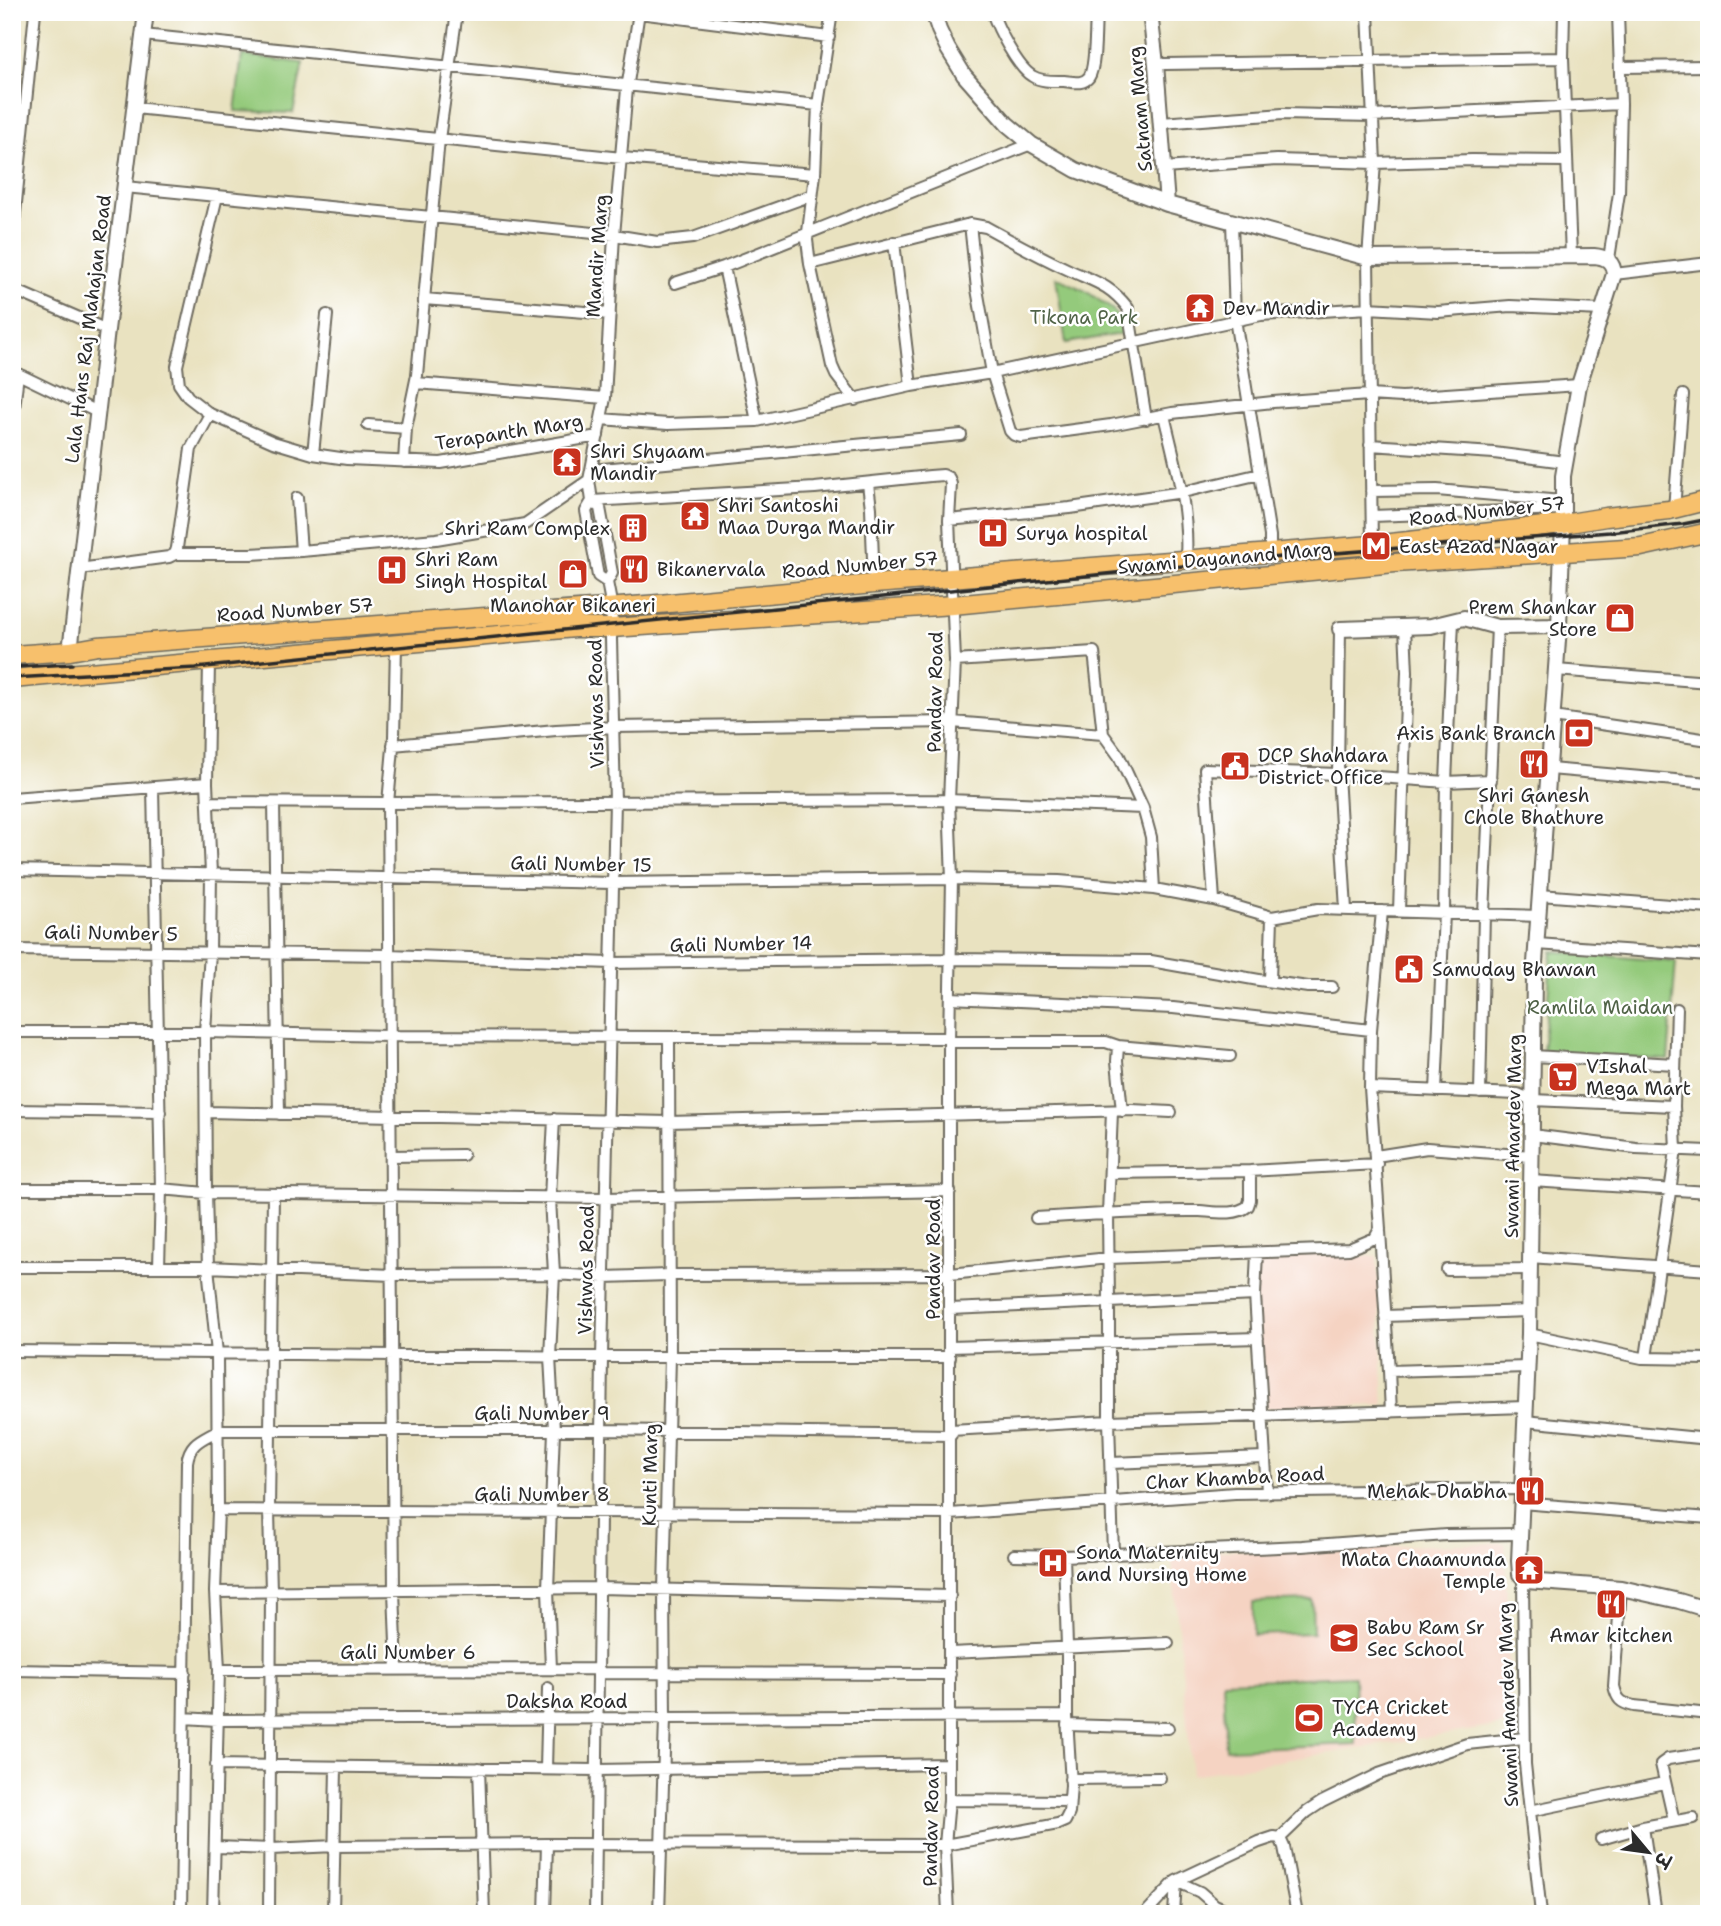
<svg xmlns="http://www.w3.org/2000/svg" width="1721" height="1926" font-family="'Shantell Sans','Playpen Sans Deva',sans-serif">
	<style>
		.built { fill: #f5d3c2 }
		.green { fill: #94ca7b; stroke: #607a53; stroke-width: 2 }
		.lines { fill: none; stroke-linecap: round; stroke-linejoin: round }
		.minor-casing { stroke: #6e6b5f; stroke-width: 14 }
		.tertiary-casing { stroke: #6e6b5f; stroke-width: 18 }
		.primary-casing { stroke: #6e6b5f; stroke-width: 21 }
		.minor { stroke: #fff; stroke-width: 10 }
		.tertiary { stroke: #fff; stroke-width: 14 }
		.primary { stroke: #f7c06c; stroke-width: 18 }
		.rail { stroke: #2b2b2b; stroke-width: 3.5 }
		.labels { text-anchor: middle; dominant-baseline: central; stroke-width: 5; stroke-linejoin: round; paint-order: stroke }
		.street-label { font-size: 19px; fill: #2b2b2b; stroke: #fff }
		.poi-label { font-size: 19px; fill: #2b2b2b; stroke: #fff; text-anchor: start }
		.park-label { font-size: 19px; fill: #506347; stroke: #fff }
	</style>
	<rect width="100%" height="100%" fill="#fff"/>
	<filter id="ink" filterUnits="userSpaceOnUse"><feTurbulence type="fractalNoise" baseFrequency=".0143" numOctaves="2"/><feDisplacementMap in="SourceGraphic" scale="14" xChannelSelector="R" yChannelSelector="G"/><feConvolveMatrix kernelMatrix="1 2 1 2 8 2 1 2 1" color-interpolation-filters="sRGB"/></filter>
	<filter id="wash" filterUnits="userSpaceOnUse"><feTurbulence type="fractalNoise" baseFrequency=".00686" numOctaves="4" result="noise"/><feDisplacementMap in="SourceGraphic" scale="28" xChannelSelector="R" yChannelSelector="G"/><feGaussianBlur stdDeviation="1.57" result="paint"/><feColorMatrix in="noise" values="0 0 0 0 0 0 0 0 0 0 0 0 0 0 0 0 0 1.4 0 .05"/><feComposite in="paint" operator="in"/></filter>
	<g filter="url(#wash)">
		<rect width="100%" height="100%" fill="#e9e2c0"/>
		<path class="built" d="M1251,1253L1377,1256L1384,1405L1258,1409Z
			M1505,1543L1511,1724L1192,1775L1171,1552Z"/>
		<path class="green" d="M242,55L303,63L293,113L235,111Z
			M1056,277L1086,291L1113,310L1127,333L1066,343Z
			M1552,951L1676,962L1668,1060L1543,1052Z
			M1312,1600L1313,1633L1253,1635V1602Z
			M1354,1676L1356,1744L1226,1749L1223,1681Z"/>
	</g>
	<g filter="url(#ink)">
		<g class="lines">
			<g class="minor-casing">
				<path id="minor" d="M631,12L829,37
					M832,12L818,105L815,174L807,240L810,264L832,366L836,375L855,400
					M992,12C998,29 1017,67 1032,76C1041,82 1054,81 1064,81C1073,82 1083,85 1089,77C1096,67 1095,26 1096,12
					M1368,12L1375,163L1368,258L1372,545
					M1564,12L1563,58L1571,256
					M1708,12L1709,15
					M143,35L818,105
					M1156,64C1292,63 1428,59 1563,58
					M1620,67L1709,66
					M135,108L622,158L815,174
					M1161,123L1283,114L1372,116L1621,104
					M1164,168L1277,160L1375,163L1472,160L1566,161
					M125,187L614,235L657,242L693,238L812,195
					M217,196L177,366L179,384L188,397L210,414L273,442L313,454L347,459L441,463L598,436
					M1232,221L1235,319L1270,536V552
					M970,224L977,289L992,373L1010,431L1014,435L1021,437L1111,425L1172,413L1273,402L1369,395L1402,397L1579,385
					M894,242L911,386
					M12,243L35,12
					M1609,259L1619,193L1621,104L1618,12
					M810,264L970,224L986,227C1013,242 1041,257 1069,270C1095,282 1109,284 1128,308L1146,419
					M724,267L757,421
					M1614,274L1709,263
					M675,283L724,267L1031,144
					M12,289L107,330
					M424,299L610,314
					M12,371L97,412
					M416,383L605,398
					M1164,415C1175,462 1189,509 1186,558
					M601,419L668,424L757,421L911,386L992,373L1261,315L1368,308L1438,312L1510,306L1602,310
					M368,425L406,428
					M12,426L18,374
					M1370,445L1494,453L1565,462
					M313,454L327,315
					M404,462L406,428L417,375L439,139L457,12
					M592,470L961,435
					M868,484L871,508L874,584
					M1371,491L1437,490L1562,501
					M297,498L301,551
					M592,501L815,488L930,476L943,475L949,478L951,484L949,520L955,661L949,800L952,879L949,1042V1800L945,1845L948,1914
					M592,501L600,508L612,573L607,582L612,608L611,639L615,801L602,1357L595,1914
					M1674,509L1683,395
					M1372,516L1562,509
					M949,520L1070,508L1183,492L1260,474
					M175,554H251L301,551L436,539L525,524L589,480
					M79,569L169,557L175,554L177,548L191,449L210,414
					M607,582L598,576L586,511L592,501L589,480L605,398L614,235L627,89L639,12
					M1340,629L1338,774L1346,910
					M396,645L394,737L388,803L394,1591L397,1669
					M955,661L1094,652L1103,734L1119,756L1143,808
					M209,662L207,783L211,874L210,952L205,1032L206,1193L208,1267L217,1353L218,1510L215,1592L219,1670L213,1914
					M1556,670L1709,682
					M1553,717L1709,740
					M393,745L556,730L614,727L952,722L1103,734
					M1550,769L1709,783
					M153,787L161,1189L159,1267
					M12,798L207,783
					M208,802L388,803L949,800L1143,808L1151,837L1154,889
					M274,803L279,1114
					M12,870L613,883L952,879L1059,881L1154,889L1214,900L1272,917L1318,909L1539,916
					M1540,895L1709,908
					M1214,900L1205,769L1338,774L1446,782L1491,780
					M1399,911L1407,672L1405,627
					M1537,944L1709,956
					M12,950L389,955L611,963L951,959L1151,961L1259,980L1308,987H1332
					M1270,981L1272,917
					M950,998L1173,1008L1371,1030
					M12,1032H205L390,1036L949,1038
					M949,1042H1106L1118,1046L1230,1056
					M1118,1046L1117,1061L1122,1111
					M1533,1056L1675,1064
					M1370,1088L1518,1094L1532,1100L1674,1106
					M1436,1091L1444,913L1446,782L1453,621
					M1480,1093L1484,914L1497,627
					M12,1110L160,1112
					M206,1112L669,1122L1132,1110L1171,1112
					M1532,1135L1636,1148L1709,1151
					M391,1156L463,1155
					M1376,1156L1427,1148L1532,1156
					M1110,1173L1250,1171L1377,1164
					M1531,1181L1709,1192
					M12,1189H161L206,1193L606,1198L950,1191
					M1036,1218C1091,1215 1146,1210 1200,1211C1215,1212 1236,1216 1248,1206L1250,1200V1171
					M1380,1231L1389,1371
					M1257,1253L1255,1295L1267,1492
					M1530,1257L1709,1270
					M12,1267H208L392,1275L554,1274L604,1277L669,1275L950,1274L1109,1258L1349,1249L1375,1238L1380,1229L1370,1088L1371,1030L1382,911
					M1447,1270L1530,1269
					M950,1309L1109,1302L1108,1214L1112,1111
					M1385,1316L1529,1311
					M1529,1334L1642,1358L1709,1359
					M950,1347L1258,1338
					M12,1351L602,1357H950
					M1646,1358L1676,1150L1674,1106L1677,1009
					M1391,1412L1389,1371L1527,1367
					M1525,1421L1709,1439
					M951,1430L1109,1421L1525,1407
					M1111,1463L1264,1457
					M1521,1503L1709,1518
					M218,1510L950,1514L1235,1493L1521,1489
					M1113,1554L1109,1421V1302L1255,1295
					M1014,1555L1064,1556L1302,1546L1446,1535L1520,1534
					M1523,1579L1525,1764L1541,1914
					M1621,1588L1614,1686C1617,1699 1620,1703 1634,1706L1709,1714
					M215,1592L599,1588L950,1596
					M950,1653L1168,1643
					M551,1669L548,1589L554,1430L550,1357L554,1274L550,1198L554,1119
					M12,1670L185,1673
					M219,1670L599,1669
					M599,1673L950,1674
					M184,1718L217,1720L1067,1716
					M1067,1725L1168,1728
					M216,1765L597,1770L949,1764
					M479,1768L484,1914
					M546,1769L548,1688
					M1070,1779L1160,1778
					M949,1800L1070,1801
					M1530,1811L1664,1783
					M1674,1821L1661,1764L1668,1759L1709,1753
					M1643,1827L1656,1914
					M1280,1838L1307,1812L1322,1802L1379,1774L1467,1744L1524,1738
					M1601,1839L1643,1827L1693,1818
					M216,1847L271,1849L335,1846L547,1844L945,1845L1058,1824L1065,1821L1069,1813L1071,1785L1067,1716V1646L1064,1556
					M1176,1881L1200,1892L1215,1905L1235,1914
					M181,1914L187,1462C190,1442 201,1440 218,1430H601L951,1435
					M269,1914L271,1591L269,1511L273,1194
					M333,1914L336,1768
					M545,1914L547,1844
					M659,1914L665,1719L664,1590L670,1357L669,1038
					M1145,1914L1176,1881L1259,1842L1274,1837L1280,1838L1284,1847L1297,1914
					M1174,1914L1176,1881"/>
			</g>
			<g class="tertiary-casing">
				<path id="tertiary" d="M933,12L939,30L948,49L964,75L1007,124L1031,144L1076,170L1167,204L1368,258L1594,256C1606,257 1613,261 1614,274L1579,385L1563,476V524L1559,626L1534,977L1529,1334L1519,1561L1520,1574L1526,1581L1621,1588L1679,1601L1709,1610
					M1150,12L1156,64L1167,204
					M1340,629L1431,626L1464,618L1497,627L1559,626
					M70,651L107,330L146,12"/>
			</g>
			<g class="primary-casing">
				<path id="primary" d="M12,655L70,651L98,646L659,604L874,584L1372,545L1563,524L1606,517L1669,510L1709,500
					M12,679L575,628H612L953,605L1395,563L1641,547L1709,532"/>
			</g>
			<use href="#minor" class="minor"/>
			<use href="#tertiary" class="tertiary"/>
			<use href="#primary" class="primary"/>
			<path class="rail" d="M12,667L72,664
				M12,678L196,668L1231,561L1610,532L1683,524L1709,519"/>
		</g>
	</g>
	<defs>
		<g id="temple-square" transform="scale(1.575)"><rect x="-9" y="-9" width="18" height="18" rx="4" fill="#c8321e" stroke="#fff"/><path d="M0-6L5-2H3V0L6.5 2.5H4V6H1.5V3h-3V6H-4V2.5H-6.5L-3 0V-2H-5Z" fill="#fff"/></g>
		<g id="building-square" transform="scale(1.575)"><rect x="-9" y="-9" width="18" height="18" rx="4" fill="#c8321e" stroke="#fff"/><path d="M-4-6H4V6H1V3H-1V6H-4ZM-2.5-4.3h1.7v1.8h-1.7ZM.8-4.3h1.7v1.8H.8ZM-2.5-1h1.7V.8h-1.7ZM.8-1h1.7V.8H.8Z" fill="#fff"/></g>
		<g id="hospital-square" transform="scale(1.575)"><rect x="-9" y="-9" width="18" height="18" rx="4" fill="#c8321e" stroke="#fff"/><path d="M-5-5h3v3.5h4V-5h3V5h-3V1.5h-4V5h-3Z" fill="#fff"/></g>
		<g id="metro-square" transform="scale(1.575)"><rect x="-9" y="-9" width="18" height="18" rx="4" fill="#c8321e" stroke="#fff"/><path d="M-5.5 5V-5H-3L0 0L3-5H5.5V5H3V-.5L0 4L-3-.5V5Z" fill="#fff"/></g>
		<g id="restaurant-square" transform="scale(1.575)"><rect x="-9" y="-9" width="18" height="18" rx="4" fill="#c8321e" stroke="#fff"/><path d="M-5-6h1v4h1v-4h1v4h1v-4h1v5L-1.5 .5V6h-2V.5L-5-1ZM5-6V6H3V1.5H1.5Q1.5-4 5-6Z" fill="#fff"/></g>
		<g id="shop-square" transform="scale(1.575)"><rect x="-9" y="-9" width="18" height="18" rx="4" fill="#c8321e" stroke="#fff"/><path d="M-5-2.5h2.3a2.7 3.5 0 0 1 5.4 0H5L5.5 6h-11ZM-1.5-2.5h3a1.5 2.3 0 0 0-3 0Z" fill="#fff"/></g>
		<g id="bank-square" transform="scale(1.575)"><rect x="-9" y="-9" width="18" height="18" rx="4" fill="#c8321e" stroke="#fff"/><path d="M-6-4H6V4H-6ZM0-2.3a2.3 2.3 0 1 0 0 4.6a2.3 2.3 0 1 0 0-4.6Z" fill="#fff"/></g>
		<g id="civic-square" transform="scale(1.575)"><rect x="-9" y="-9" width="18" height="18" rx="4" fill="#c8321e" stroke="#fff"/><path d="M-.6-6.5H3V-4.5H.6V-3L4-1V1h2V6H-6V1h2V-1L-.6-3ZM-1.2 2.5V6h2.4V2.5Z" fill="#fff"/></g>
		<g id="supermarket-square" transform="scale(1.575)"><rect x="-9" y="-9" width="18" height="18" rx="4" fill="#c8321e" stroke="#fff"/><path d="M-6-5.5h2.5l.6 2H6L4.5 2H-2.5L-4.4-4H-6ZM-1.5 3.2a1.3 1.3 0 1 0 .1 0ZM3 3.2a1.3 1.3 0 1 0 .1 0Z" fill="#fff"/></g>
		<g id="school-square" transform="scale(1.575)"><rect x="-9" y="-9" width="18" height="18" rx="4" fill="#c8321e" stroke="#fff"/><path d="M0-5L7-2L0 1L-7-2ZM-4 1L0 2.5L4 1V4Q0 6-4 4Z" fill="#fff"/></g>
		<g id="stadium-square" transform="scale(1.575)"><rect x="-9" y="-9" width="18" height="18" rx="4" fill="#c8321e" stroke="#fff"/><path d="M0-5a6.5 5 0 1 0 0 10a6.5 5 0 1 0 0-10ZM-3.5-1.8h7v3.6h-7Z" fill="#fff"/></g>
	</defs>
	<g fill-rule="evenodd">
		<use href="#temple-square" x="1200" y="308"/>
		<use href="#temple-square" x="567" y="462"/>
		<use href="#temple-square" x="695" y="516"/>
		<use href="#building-square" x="633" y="528"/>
		<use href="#hospital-square" x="993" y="533"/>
		<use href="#metro-square" x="1376" y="546"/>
		<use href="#restaurant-square" x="634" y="569"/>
		<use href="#hospital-square" x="392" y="570"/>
		<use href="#shop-square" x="573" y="574"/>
		<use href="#shop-square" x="1620" y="618"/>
		<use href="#bank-square" x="1579" y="733"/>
		<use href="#restaurant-square" x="1534" y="764"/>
		<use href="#civic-square" x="1235" y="766"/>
		<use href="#civic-square" x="1409" y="969"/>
		<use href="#supermarket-square" x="1563" y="1077"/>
		<use href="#restaurant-square" x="1530" y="1491"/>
		<use href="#hospital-square" x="1053" y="1563"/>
		<use href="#temple-square" x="1529" y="1570"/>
		<use href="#restaurant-square" x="1611" y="1604"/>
		<use href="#school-square" x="1344" y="1638"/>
		<use href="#stadium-square" x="1309" y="1718"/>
	</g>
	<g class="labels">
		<g class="street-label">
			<text transform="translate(1140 109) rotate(-95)">Satnam Marg</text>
			<text transform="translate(597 256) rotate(-86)">Mandir Marg</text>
			<text transform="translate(88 329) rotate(-83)">Lala Hans Raj Mahajan Road</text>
			<text transform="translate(509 432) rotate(-9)">Terapanth Marg</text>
			<text transform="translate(1487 511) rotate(-6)">Road Number 57</text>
			<text transform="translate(1225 558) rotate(-5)">Swami Dayanand Marg</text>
			<text transform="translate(860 565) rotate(-5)">Road Number 57</text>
			<text transform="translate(295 610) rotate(-4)">Road Number 57</text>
			<text transform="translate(935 692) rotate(-89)">Pandav Road</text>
			<text transform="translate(596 704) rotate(-91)">Vishwas Road</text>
			<text transform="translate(581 864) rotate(1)">Gali Number 15</text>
			<text transform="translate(111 933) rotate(1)">Gali Number 5</text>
			<text transform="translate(741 944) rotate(-1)">Gali Number 14</text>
			<text transform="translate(1513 1136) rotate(-89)">Swami Amardev Marg</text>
			<text transform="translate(933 1259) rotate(-90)">Pandav Road</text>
			<text transform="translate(586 1270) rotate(-89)">Vishwas Road</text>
			<text x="542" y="1413">Gali Number 9</text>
			<text transform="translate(650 1475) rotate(-89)">Kunti Marg</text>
			<text transform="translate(1235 1478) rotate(-3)">Char Khamba Road</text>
			<text x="542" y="1494">Gali Number 8</text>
			<text x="408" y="1652">Gali Number 6</text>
			<text x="567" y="1701">Daksha Road</text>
			<text transform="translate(1508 1705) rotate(-92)">Swami Amardev Marg</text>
			<text transform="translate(931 1826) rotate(-89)">Pandav Road</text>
		</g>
		<g class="poi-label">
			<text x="1223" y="308">Dev Mandir</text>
			<text x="590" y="451">Shri Shyaam<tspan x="590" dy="22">Mandir</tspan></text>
			<text x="718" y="505">Shri Santoshi<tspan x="718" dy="22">Maa Durga Mandir</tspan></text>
			<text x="610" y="528" text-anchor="end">Shri Ram Complex</text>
			<text x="1016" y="533">Surya hospital</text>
			<text x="1399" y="546">East Azad Nagar</text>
			<text x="415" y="559">Shri Ram<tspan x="415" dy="22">Singh Hospital</tspan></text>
			<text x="657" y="569">Bikanervala</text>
			<text x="573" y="605" text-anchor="middle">Manohar Bikaneri</text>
			<text x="1597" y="607" text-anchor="end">Prem Shankar<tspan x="1597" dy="22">Store</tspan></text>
			<text x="1556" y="733" text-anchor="end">Axis Bank Branch</text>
			<text x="1258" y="755">DCP Shahdara<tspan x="1258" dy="22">District Office</tspan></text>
			<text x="1534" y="795" text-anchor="middle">Shri Ganesh<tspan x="1534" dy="22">Chole Bhathure</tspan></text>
			<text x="1432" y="969">Samuday Bhawan</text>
			<text x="1586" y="1066">VIshal<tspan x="1586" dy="22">Mega Mart</tspan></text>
			<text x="1507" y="1491" text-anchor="end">Mehak Dhabha</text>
			<text x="1076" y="1552">Sona Maternity<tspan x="1076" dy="22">and Nursing Home</tspan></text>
			<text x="1506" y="1559" text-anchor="end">Mata Chaamunda<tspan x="1506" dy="22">Temple</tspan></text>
			<text x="1367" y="1627">Babu Ram Sr<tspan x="1367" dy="22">Sec School</tspan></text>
			<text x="1611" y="1635" text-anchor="middle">Amar kitchen</text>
			<text x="1332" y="1707">TYCA Cricket<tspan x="1332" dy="22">Academy</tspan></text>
		</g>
		<g class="park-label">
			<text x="1084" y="317">Tikona Park</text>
			<text x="1600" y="1007">Ramlila Maidan</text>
		</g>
	</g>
	<rect width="1721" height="1926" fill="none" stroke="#fff" stroke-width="42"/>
	<g transform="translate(1648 1852) rotate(119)" stroke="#ffffff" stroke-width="5" paint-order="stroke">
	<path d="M0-5L12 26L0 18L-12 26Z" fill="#2b2b2b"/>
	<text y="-10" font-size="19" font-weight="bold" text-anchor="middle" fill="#2b2b2b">उ</text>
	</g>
</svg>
